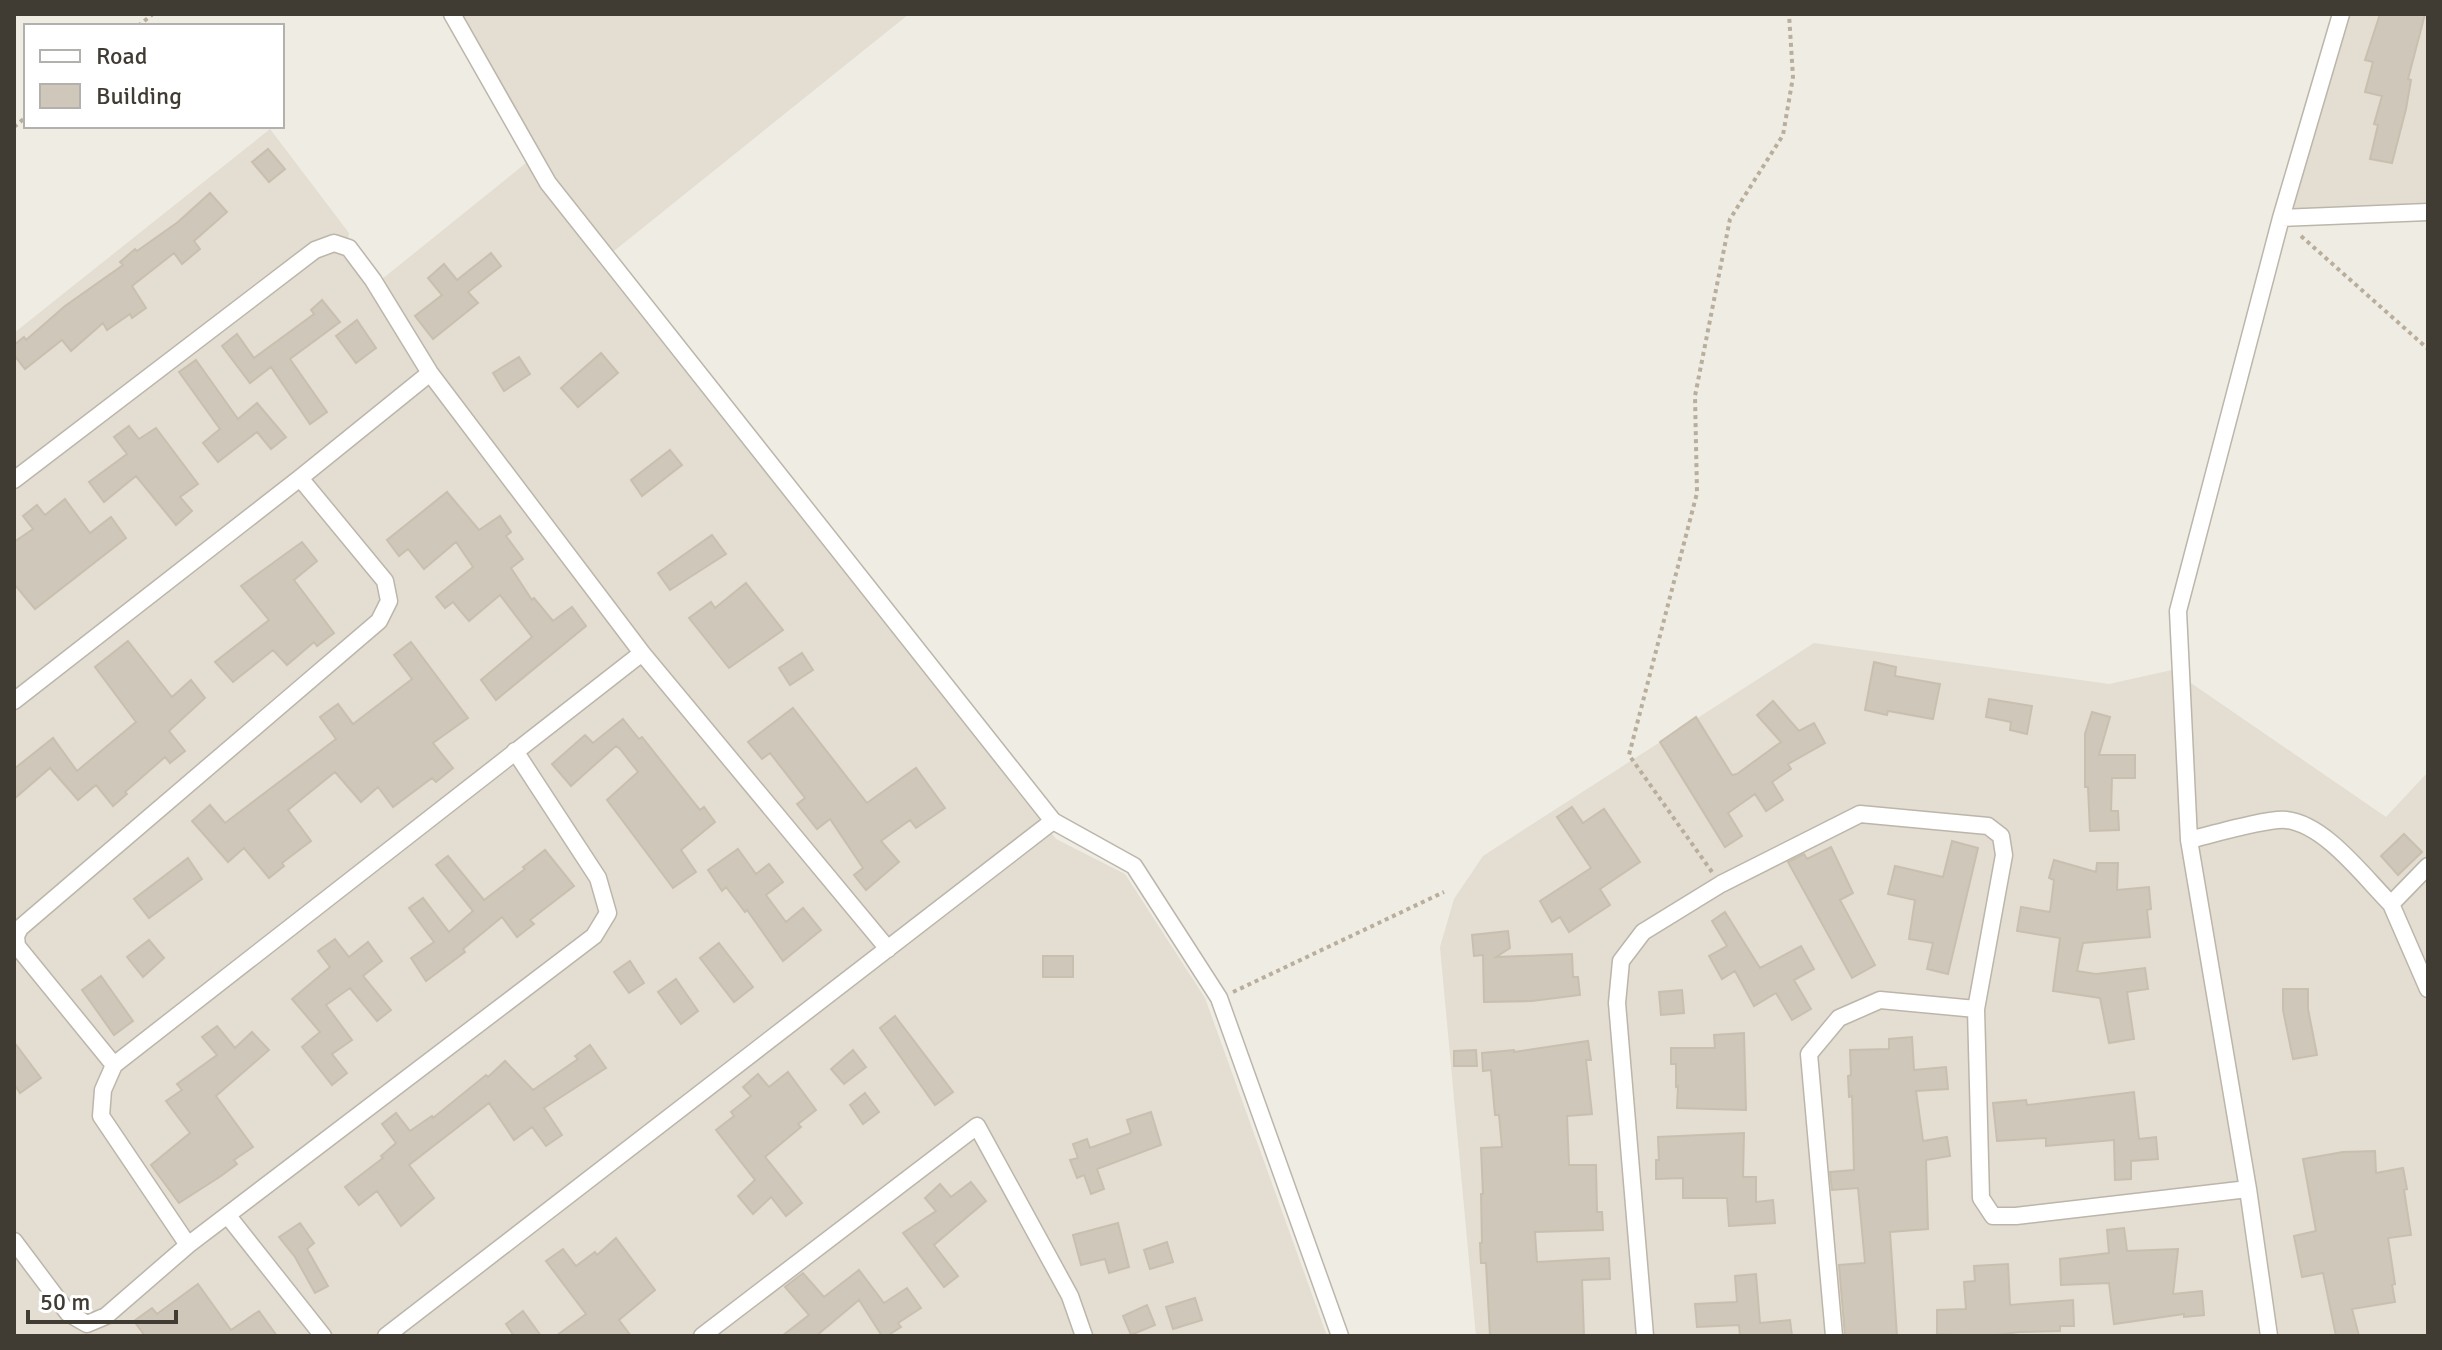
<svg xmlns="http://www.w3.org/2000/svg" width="2442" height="1350" font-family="Signika,sans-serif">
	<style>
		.residential { fill: #e3ddd2 }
		.building { fill: #cfc7ba; stroke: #c9bfaf; stroke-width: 2 }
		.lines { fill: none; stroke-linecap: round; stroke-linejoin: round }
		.minor-casing { stroke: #bcb6aa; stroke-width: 19 }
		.path { stroke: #b9ae9b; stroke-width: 4; stroke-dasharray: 4 4; stroke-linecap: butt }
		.minor { stroke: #fff; stroke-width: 16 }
	</style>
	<rect width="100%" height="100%" fill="#efece4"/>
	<path class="residential" d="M457,14H909L599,263L1056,839L1125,874L1205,998L1327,1336H14V333L270,129L349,233L346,253L371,288L536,155Z
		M2349,14H2428V207L2292,211Z
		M1814,643L2109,684L2172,670L2386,817L2428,772V1336H1476L1440,947L1454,899L1483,856Z"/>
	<path class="building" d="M2380,14H2425L2408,79L2411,80L2406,109L2392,163L2370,159L2378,125L2374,124L2382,96L2365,92L2373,62L2365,60Z
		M268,149L285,169L269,182L252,162Z
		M210,193L227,212L194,241L200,249L182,264L174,253L132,286L146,308L132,318L130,314L107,330L103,323L71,351L62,340L25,369L14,355V345L24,337L26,340L65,306L123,265L120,262L135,249L137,251L178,222Z
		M491,253L501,266L468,292L478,303L433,339L415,316L442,295L428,278L444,264L457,280Z
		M322,300L340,322L290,359L327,412L310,424L271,367L250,383L222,346L237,334L254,358L314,314L311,310Z
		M357,320L376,348L356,363L336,336Z
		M601,353L618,373L578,407L561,388Z
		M519,357L530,374L504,391L493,373Z
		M196,360L238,419L257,403L286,437L271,449L257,432L218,462L203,443L220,429L179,372Z
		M129,426L139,439L156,428L198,484L180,497L192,511L176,525L136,476L104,502L89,482L127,454L114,437Z
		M670,450L682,465L642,496L631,480Z
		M447,492L479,530L500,516L511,532L506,536L523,559L511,568L532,600L534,598L553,621L572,607L586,626L496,700L481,680L532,637L500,595L469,621L453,602L445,608L436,597L473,567L456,542L424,569L408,549L399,556L387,540Z
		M65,499L90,533L111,517L126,538L35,609L14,584V542L33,529L23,516L37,505L45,515Z
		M712,535L726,554L670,590L658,573Z
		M302,542L317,561L294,580L334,633L317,646L314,642L287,665L273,650L233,682L215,662L269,620L241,586Z
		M746,583L783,630L729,668L689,618L711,602L715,608Z
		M128,641L172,697L191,680L205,698L169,731L185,751L170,763L165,757L125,792L127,794L113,806L96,785L78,800L50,768L14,799V769L53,738L77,771L136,722L95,667Z
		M411,642L468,718L433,743L453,768L436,782L432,778L393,807L378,787L361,802L335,772L288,810L311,841L282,863L284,866L269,878L244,848L228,862L192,821L210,805L225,823L336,739L320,717L338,704L353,724L412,679L394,655Z
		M802,653L813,670L790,685L779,668Z
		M1874,662L1896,667L1895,676L1940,684L1933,719L1888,711L1887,715L1865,710Z
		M1989,699L2032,706L2027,734L2010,730L2011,722L1986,717Z
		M1773,701L1799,731L1814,723L1825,743L1788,764L1791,769L1772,782L1783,800L1766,811L1755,794L1728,813L1742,836L1725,847L1660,742L1696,717L1732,775L1737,774L1781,742L1757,715Z
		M793,708L867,803L916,768L945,808L916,828L910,820L881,841L899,862L866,890L854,875L863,868L830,819L817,829L797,804L805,798L770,753L762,759L748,742Z
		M2092,712L2110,717L2099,755H2135V778H2112L2111,811H2118L2119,830L2090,831L2088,787H2085V734Z
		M623,719L639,739L642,737L700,810L704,807L715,822L681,850L696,872L673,888L607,800L638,772L620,749L616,746L571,786L552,764L585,735L593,743Z
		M1572,807L1583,823L1604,809L1640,862L1600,889L1610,905L1569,932L1560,917L1552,922L1540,901L1591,868L1557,817Z
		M2404,834L2422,852L2398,875L2381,856Z
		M1952,841L1978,848L1948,974L1927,969L1933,943L1909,939L1915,900L1888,894L1895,866L1943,877Z
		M1831,847L1853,893L1840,900L1875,965L1852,978L1788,862L1804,854L1807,859Z
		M738,849L756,874L769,864L783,882L766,895L786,922L803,908L821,930L783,961L747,910L745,912L726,887L722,891L708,870Z
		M545,850L574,886L530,920L534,924L517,937L502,917L463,949L465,952L426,981L411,958L434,942L409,908L423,898L449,932L473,911L436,865L448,856L484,900L525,869L523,867Z
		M188,858L202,879L149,918L134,899Z
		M2054,860L2096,872L2097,863H2118L2117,890L2149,887L2151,909L2147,910L2150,937L2083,943L2077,971L2096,974L2145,968L2148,989L2127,992L2134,1039L2109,1043L2100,998L2053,991L2060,938L2017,931L2021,907L2050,912L2054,880L2049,878Z
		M1725,912L1760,968L1801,946L1814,969L1794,980L1811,1009L1792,1020L1776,993L1754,1006L1735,971L1722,979L1709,956L1727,946L1712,921Z
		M1508,931L1510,948L1496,957L1572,954L1573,977H1578L1580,995L1532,1001L1484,1002L1483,955L1474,956L1472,935Z
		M335,939L349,957L368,942L382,961L363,976L391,1010L377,1021L350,988L326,1005L352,1040L332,1054L347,1073L332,1085L302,1047L320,1032L292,999L330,967L318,951Z
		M149,940L164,958L143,977L127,957Z
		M719,943L753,987L734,1002L700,958Z
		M1043,956H1073V977H1043Z
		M630,961L644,983L629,993L614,972Z
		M101,976L133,1021L114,1035L82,990Z
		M676,979L698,1011L681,1024L658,992Z
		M2283,989H2308V1009L2317,1055L2293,1059L2283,1010Z
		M1682,990L1684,1013L1661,1015L1659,992Z
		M895,1016L953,1092L935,1105L880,1028Z
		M217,1026L235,1048L252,1032L269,1050L216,1096L253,1147L234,1160L237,1164L221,1176L179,1203L151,1165L190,1133L166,1101L182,1090L177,1084L217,1055L202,1037Z
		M1744,1033L1746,1110L1677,1108L1678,1086L1676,1087V1064H1671V1048H1715L1714,1035Z
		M1912,1037L1914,1070L1946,1067L1948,1089L1916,1091L1923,1141L1947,1137L1950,1156L1926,1160L1928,1229L1890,1232L1897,1336H1845L1839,1265L1865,1263L1858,1188L1832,1190L1830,1172L1854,1170L1852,1096L1849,1097L1848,1076L1851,1075L1850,1050L1889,1049V1039Z
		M1588,1041L1591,1060H1586L1592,1114L1567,1116L1569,1165H1596L1597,1212H1602L1603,1230L1535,1232L1537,1262L1609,1258L1610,1279L1582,1280L1584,1336H1490L1486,1263H1481L1480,1243H1482L1481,1194H1483L1481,1148L1502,1147L1499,1115H1495L1491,1070L1483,1071L1482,1053L1514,1050V1052Z
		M14,1042L41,1078L20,1093L14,1084Z
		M590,1045L606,1068L544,1108L562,1135L546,1146L532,1127L514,1140L489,1103L409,1165L434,1198L401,1226L377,1191L359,1205L345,1187L383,1158L381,1156L396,1143L382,1124L396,1113L410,1131L432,1116L433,1118L486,1075L488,1077L505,1061L533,1090L578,1059L575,1056Z
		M853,1050L866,1067L844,1084L831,1069Z
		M1476,1050L1477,1066H1454V1051Z
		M788,1072L816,1110L798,1124L801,1127L765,1157L802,1203L786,1216L771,1197L753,1214L738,1196L755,1180L716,1130L734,1116L731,1112L751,1096L743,1087L758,1074L769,1087Z
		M2134,1092L2139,1139L2156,1137L2158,1159L2131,1161V1179L2115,1180L2114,1140L2046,1146V1138L1997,1141L1993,1103L2026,1100L2027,1105Z
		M865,1093L879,1112L863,1124L850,1105Z
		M1151,1112L1161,1145L1097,1169L1104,1189L1091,1194L1084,1175L1077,1178L1070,1160L1078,1158L1073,1144L1087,1139L1090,1148L1131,1133L1127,1120Z
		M1744,1133L1743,1177H1756V1202L1773,1200L1775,1223L1729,1226L1727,1198H1683V1178L1656,1179V1160H1659L1658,1137Z
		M2375,1151L2376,1173L2403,1168L2407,1189L2404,1190L2411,1235L2388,1238L2395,1284L2392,1285L2395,1302L2352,1309L2359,1336H2336L2323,1273L2302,1277L2294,1236L2316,1231L2303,1159L2343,1152Z
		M971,1182L986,1201L934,1245L958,1276L944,1287L903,1233L936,1211L925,1198L940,1184L951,1197Z
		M300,1223L314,1243L307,1249L328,1286L315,1293L295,1257L279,1237Z
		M1118,1223L1129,1267L1109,1273L1105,1259L1081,1265L1073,1235Z
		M2124,1228L2127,1251L2178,1249L2173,1294L2202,1291L2204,1315L2184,1317V1314L2114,1324L2109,1283L2061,1285L2060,1259L2109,1253L2107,1230Z
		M616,1238L655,1290L619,1320L631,1336H556L586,1314L546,1261L563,1249L576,1266L595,1252L597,1255Z
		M1167,1242L1173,1262L1150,1269L1144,1250Z
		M2008,1264L2010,1305L2073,1300L2074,1326H2060V1331L2019,1332L1989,1336L1937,1334V1310L1966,1309L1964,1282L1975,1281L1974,1266Z
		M859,1270L884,1303L907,1288L921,1308L898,1323L901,1327L887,1336H882L859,1300L816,1336H782L809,1315L785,1287L803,1273L824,1297Z
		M1756,1274L1760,1323L1790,1320L1792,1336H1740L1739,1325L1697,1327L1695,1304L1737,1302L1735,1276Z
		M198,1284L231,1330L259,1311L277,1336H145L134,1321L152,1308L157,1314Z
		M1195,1298L1202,1320L1173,1329L1166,1307Z
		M1147,1305L1155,1325L1131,1335L1123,1316Z
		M523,1311L541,1336H514L506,1324Z"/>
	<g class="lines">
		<g class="minor-casing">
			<path id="minor" d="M452,14L548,183L1053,821L1134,866L1219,998L1340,1336
				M2281,218L2428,212
				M14,480L315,250L334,243L349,248L373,280L430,373L642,653L888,949
				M14,701L300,478L430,373
				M515,751L598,878L608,913L594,936L188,1245L101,1116L103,1090L114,1065L642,653
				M2189,840C2210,835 2268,818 2286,820C2325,824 2364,877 2391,904L2428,866
				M2391,904L2428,989
				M114,1065L17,946L16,936L20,928L379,621L389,601L385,581L300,478
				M228,1216L323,1336
				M14,1241L68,1313L87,1324L106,1316L188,1245
				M386,1336L1053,821
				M702,1336L977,1126L1070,1296L1084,1336
				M1645,1336L1617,1003L1621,961L1643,932L1721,884L1860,814L1988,826L2001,836L2004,855L1976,1009L1981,1198L1993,1216H2016L2248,1189
				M1834,1336L1809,1054L1839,1018L1880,1000L1976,1009
				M2269,1336L2248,1189L2189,840L2178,611L2281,218L2341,14"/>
		</g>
		<path class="path" d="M138,26L153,14
			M14,127L26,117
			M2301,236L2428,349
			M1712,872L1629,755L1697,493L1695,396L1730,219L1783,135L1793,77L1789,14
			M1233,992L1444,892"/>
		<use href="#minor" class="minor"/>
	</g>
	<rect width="2442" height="1350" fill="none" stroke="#403c34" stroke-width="32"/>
	<rect x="24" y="24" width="260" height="104" fill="#ffffff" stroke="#b3b1ae" stroke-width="2"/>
	<rect x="40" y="50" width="40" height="12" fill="#ffffff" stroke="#b3b1ae" stroke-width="2"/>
	<text x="96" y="64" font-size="24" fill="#403c34">Road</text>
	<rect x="40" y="84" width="40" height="24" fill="#cfc7ba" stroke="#b3b1ae" stroke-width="2"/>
	<text x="96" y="104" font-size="24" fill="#403c34">Building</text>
	<path d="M28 1310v12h148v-12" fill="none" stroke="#403c34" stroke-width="4"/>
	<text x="40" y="1310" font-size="24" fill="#403c34" stroke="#ffffff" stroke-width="6" paint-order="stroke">50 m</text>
</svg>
